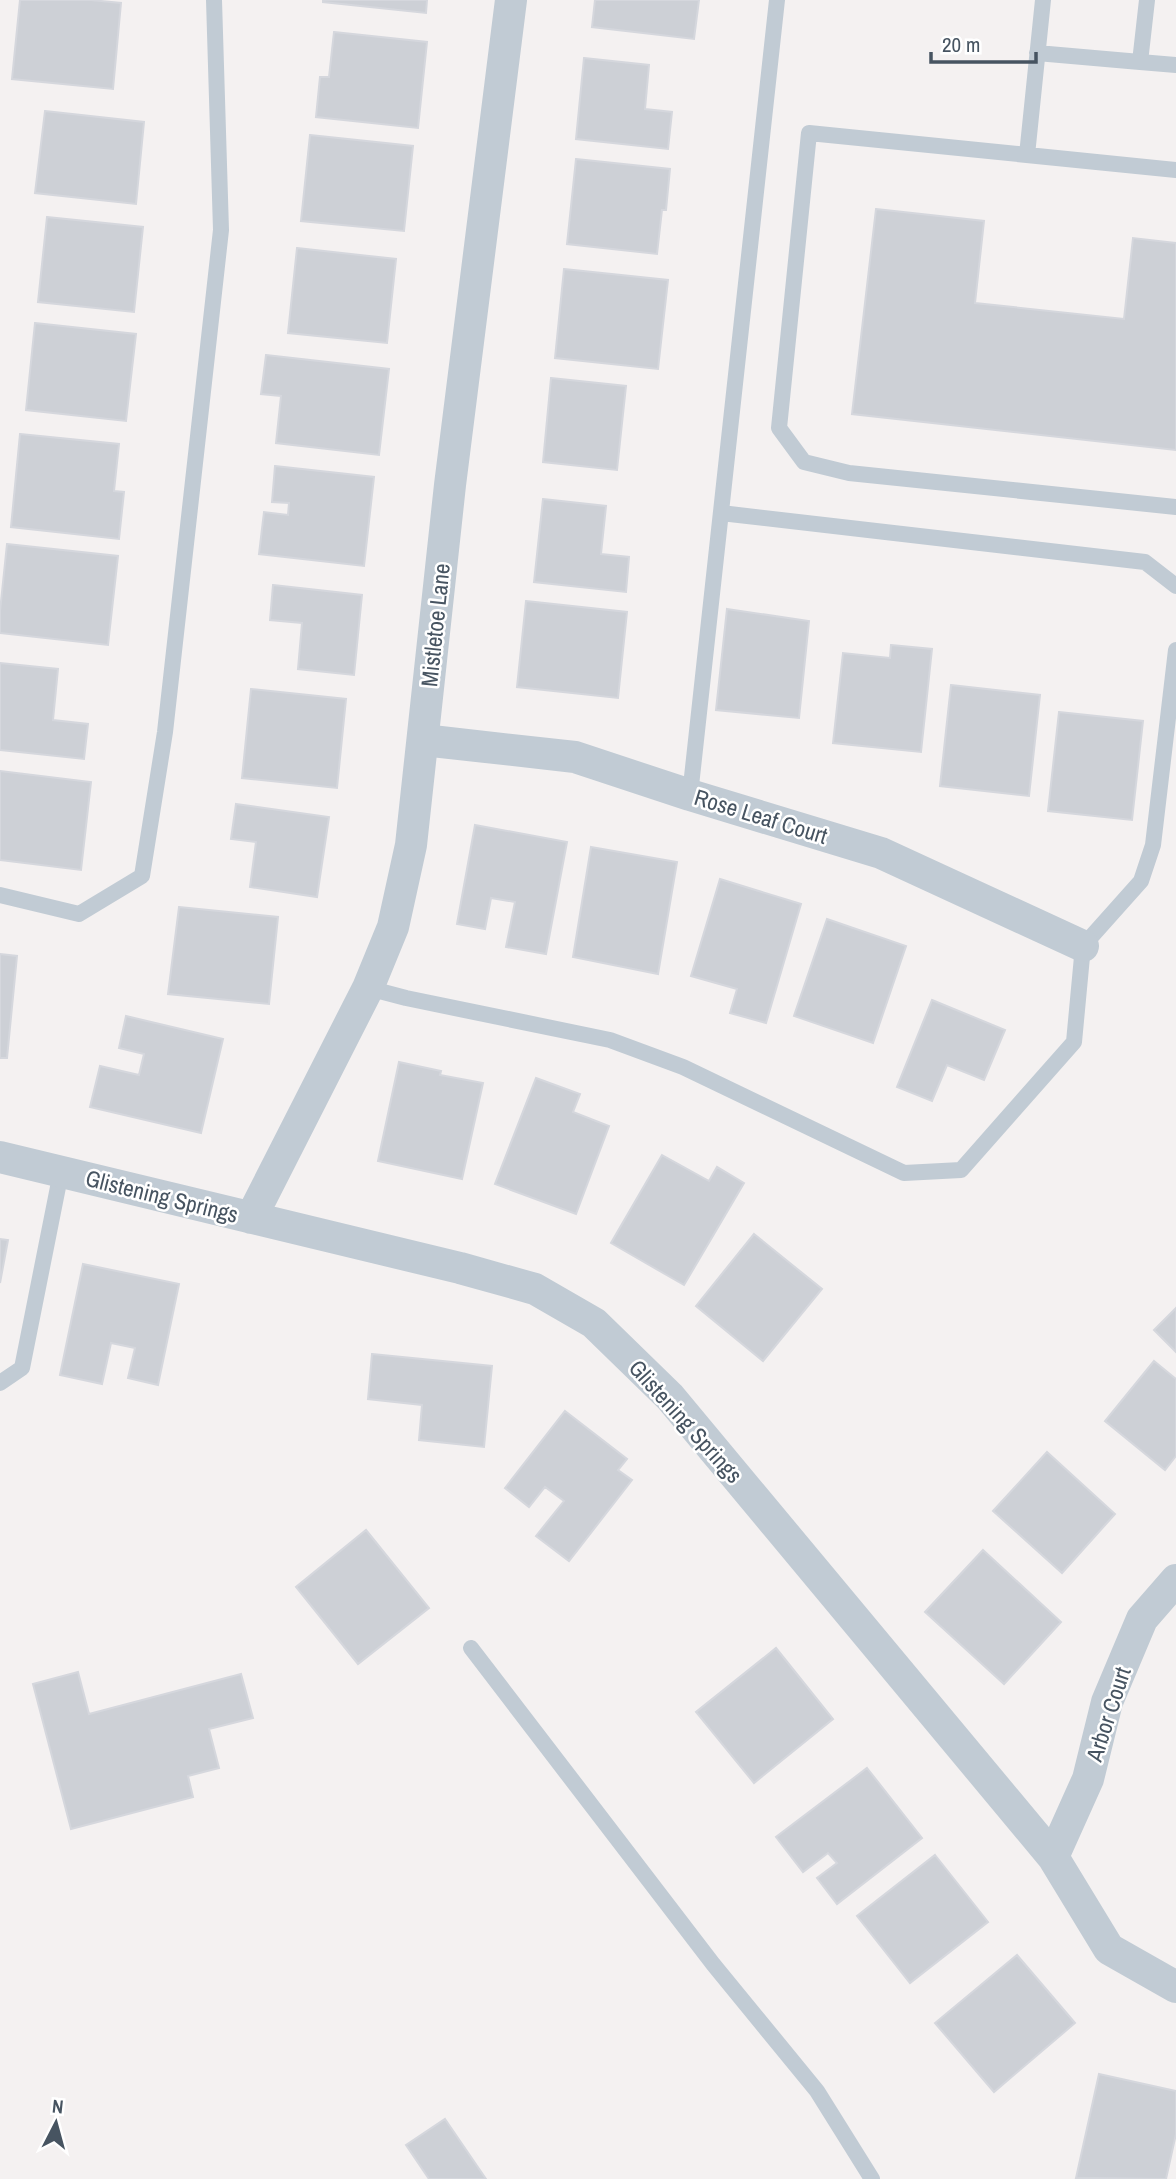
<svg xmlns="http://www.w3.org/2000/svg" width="1176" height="2179" font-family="'Archivo Narrow',sans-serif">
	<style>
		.building { fill: #cdd0d6; stroke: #d5d7dd; stroke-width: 2 }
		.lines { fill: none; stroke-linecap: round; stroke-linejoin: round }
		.lane { stroke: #c1cbd4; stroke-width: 16 }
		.street { stroke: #c1cbd4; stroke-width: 32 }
		.labels { text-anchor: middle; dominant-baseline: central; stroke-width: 5; stroke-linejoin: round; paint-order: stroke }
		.street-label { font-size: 23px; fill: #475461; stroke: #fff }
	</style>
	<rect width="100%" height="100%" fill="#f4f1f1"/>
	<path class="building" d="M20,0H91L121,3L113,89L12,79Z
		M323,0H427L426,13L323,2Z
		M595,0H699L694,39L592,27Z
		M334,32L427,42L418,128L316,117L320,77H329Z
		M584,58L649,65L645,109L672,112L668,149L576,139Z
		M45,111L144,122L136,204L35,193Z
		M310,135L413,146L404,231L301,221Z
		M576,159L670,169L666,210H662L657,254L567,244Z
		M876,209L984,221L975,303L1124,319L1133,238L1176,243V450L852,414Z
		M47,217L143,227L134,312L38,302Z
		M297,248L396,259L387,343L288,333Z
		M564,269L668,280L658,369L555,358Z
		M35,323L136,334L126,421L26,410Z
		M266,355L389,369L379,455L276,443L281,396L261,394Z
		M551,378L626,386L617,470L543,462Z
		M20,434L119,444L114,491L124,492L119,539L11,527Z
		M275,466L374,477L364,566L259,554L264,512L288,515L289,503L272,502Z
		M543,499L606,506L601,554L629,557L626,592L534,582Z
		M7,544L118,556L108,645L0,633V611Z
		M273,585L362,595L354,675L298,669L302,623L270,620Z
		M526,601L627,612L618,698L517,687Z
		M727,609L809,621L799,718L716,710Z
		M891,645L932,649L921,752L833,743L843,653L890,658Z
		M0,663L58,669L53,720L88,724L84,759L0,750Z
		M951,685L1040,695L1029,796L940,786Z
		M251,689L346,699L337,788L242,778Z
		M1059,712L1143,721L1132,820L1048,811Z
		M0,771L91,782L81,870L0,860Z
		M236,804L329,817L317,897L250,887L256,842L231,839Z
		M475,825L567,842L546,954L506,947L515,902L491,898L485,929L457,924Z
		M591,847L677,862L658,974L573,957Z
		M720,879L801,904L766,1023L730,1013L737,989L691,976Z
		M179,907L278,917L269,1004L168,994Z
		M827,919L906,946L873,1043L794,1016Z
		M0,954L17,956L7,1058H0Z
		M932,1000L1005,1030L984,1080L947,1065L932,1101L897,1087Z
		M126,1016L223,1039L201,1133L90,1107L100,1066L139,1075L144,1054L119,1048Z
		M399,1062L441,1071L440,1075L483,1083L462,1179L378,1161Z
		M536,1078L580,1094L573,1112L609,1126L576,1214L495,1184Z
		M662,1155L709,1181L717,1167L744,1183L684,1285L611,1243Z
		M754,1234L822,1289L763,1361L696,1306Z
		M0,1239L8,1240L0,1283Z
		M83,1264L179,1284L158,1385L128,1378L135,1348L111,1343L102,1384L60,1375Z
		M1176,1308V1352L1154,1330Z
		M372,1354L492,1366L484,1447L419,1440L422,1405L368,1399Z
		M1154,1361L1176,1379V1456L1165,1470L1105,1421Z
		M565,1411L627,1459L618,1470L632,1480L569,1561L536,1536L564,1501L545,1487L529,1507L505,1488Z
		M1047,1452L1115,1514L1062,1573L993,1511Z
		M366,1530L429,1608L358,1664L296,1587Z
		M983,1550L1061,1622L1004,1684L925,1612Z
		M776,1648L833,1719L754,1783L696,1712Z
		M78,1672L89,1714L241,1674L253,1718L209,1729L219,1768L188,1776L193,1797L71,1829L33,1684Z
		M867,1768L922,1838L837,1904L817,1878L837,1863L828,1853L803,1872L776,1837Z
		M935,1855L988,1922L910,1983L857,1916Z
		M1017,1955L1075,2023L994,2092L935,2023Z
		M1099,2074L1176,2091V2134L1166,2179L1076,2178Z
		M445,2119L486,2179H429L406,2145Z"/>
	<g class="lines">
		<path class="lane" d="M1147,0L1140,62L1176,65
			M1037,53L1140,62
			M1027,155L1043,0
			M1176,170L809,133L779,428L804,462L849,473L1176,507
			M721,513L1145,562L1176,586
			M690,795L777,0
			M0,895L79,914L142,876L165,732L221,230L214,0
			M368,988L406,998L610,1040L683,1067L904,1173L961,1170L1074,1042L1083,946L1141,881L1153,845L1176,650
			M0,1383L22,1368L61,1172
			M471,1648L713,1964L817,2091L872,2179"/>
		<path class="street" d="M423,740L575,757L690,795L881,853L1083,946
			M0,1157L460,1268L535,1289L594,1323L670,1397L1053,1857L1109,1949L1176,1987
			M251,1218L368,988L393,927L411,845L450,485L511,0
			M1053,1857L1088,1779L1107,1702L1142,1619L1176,1580"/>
	</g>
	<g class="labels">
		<g class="street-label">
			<text transform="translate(435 625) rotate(-84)">Mistletoe Lane</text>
			<text transform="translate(761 816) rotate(17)">Rose Leaf Court</text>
			<text transform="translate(162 1196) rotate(14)">Glistening Springs</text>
			<text transform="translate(686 1421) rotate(48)">Glistening Springs</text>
			<text transform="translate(1108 1714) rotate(-72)">Arbor Court</text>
		</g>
	</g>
	<g transform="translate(56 2123) rotate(6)" stroke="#ffffff" stroke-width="5" paint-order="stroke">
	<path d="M0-5L12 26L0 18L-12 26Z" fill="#475461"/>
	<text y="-10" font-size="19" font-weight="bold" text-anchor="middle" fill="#475461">N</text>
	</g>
	<path d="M931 52v10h105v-10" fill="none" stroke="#475461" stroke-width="3.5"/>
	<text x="942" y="52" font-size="21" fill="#475461" stroke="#ffffff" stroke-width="5" paint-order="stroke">20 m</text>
</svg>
